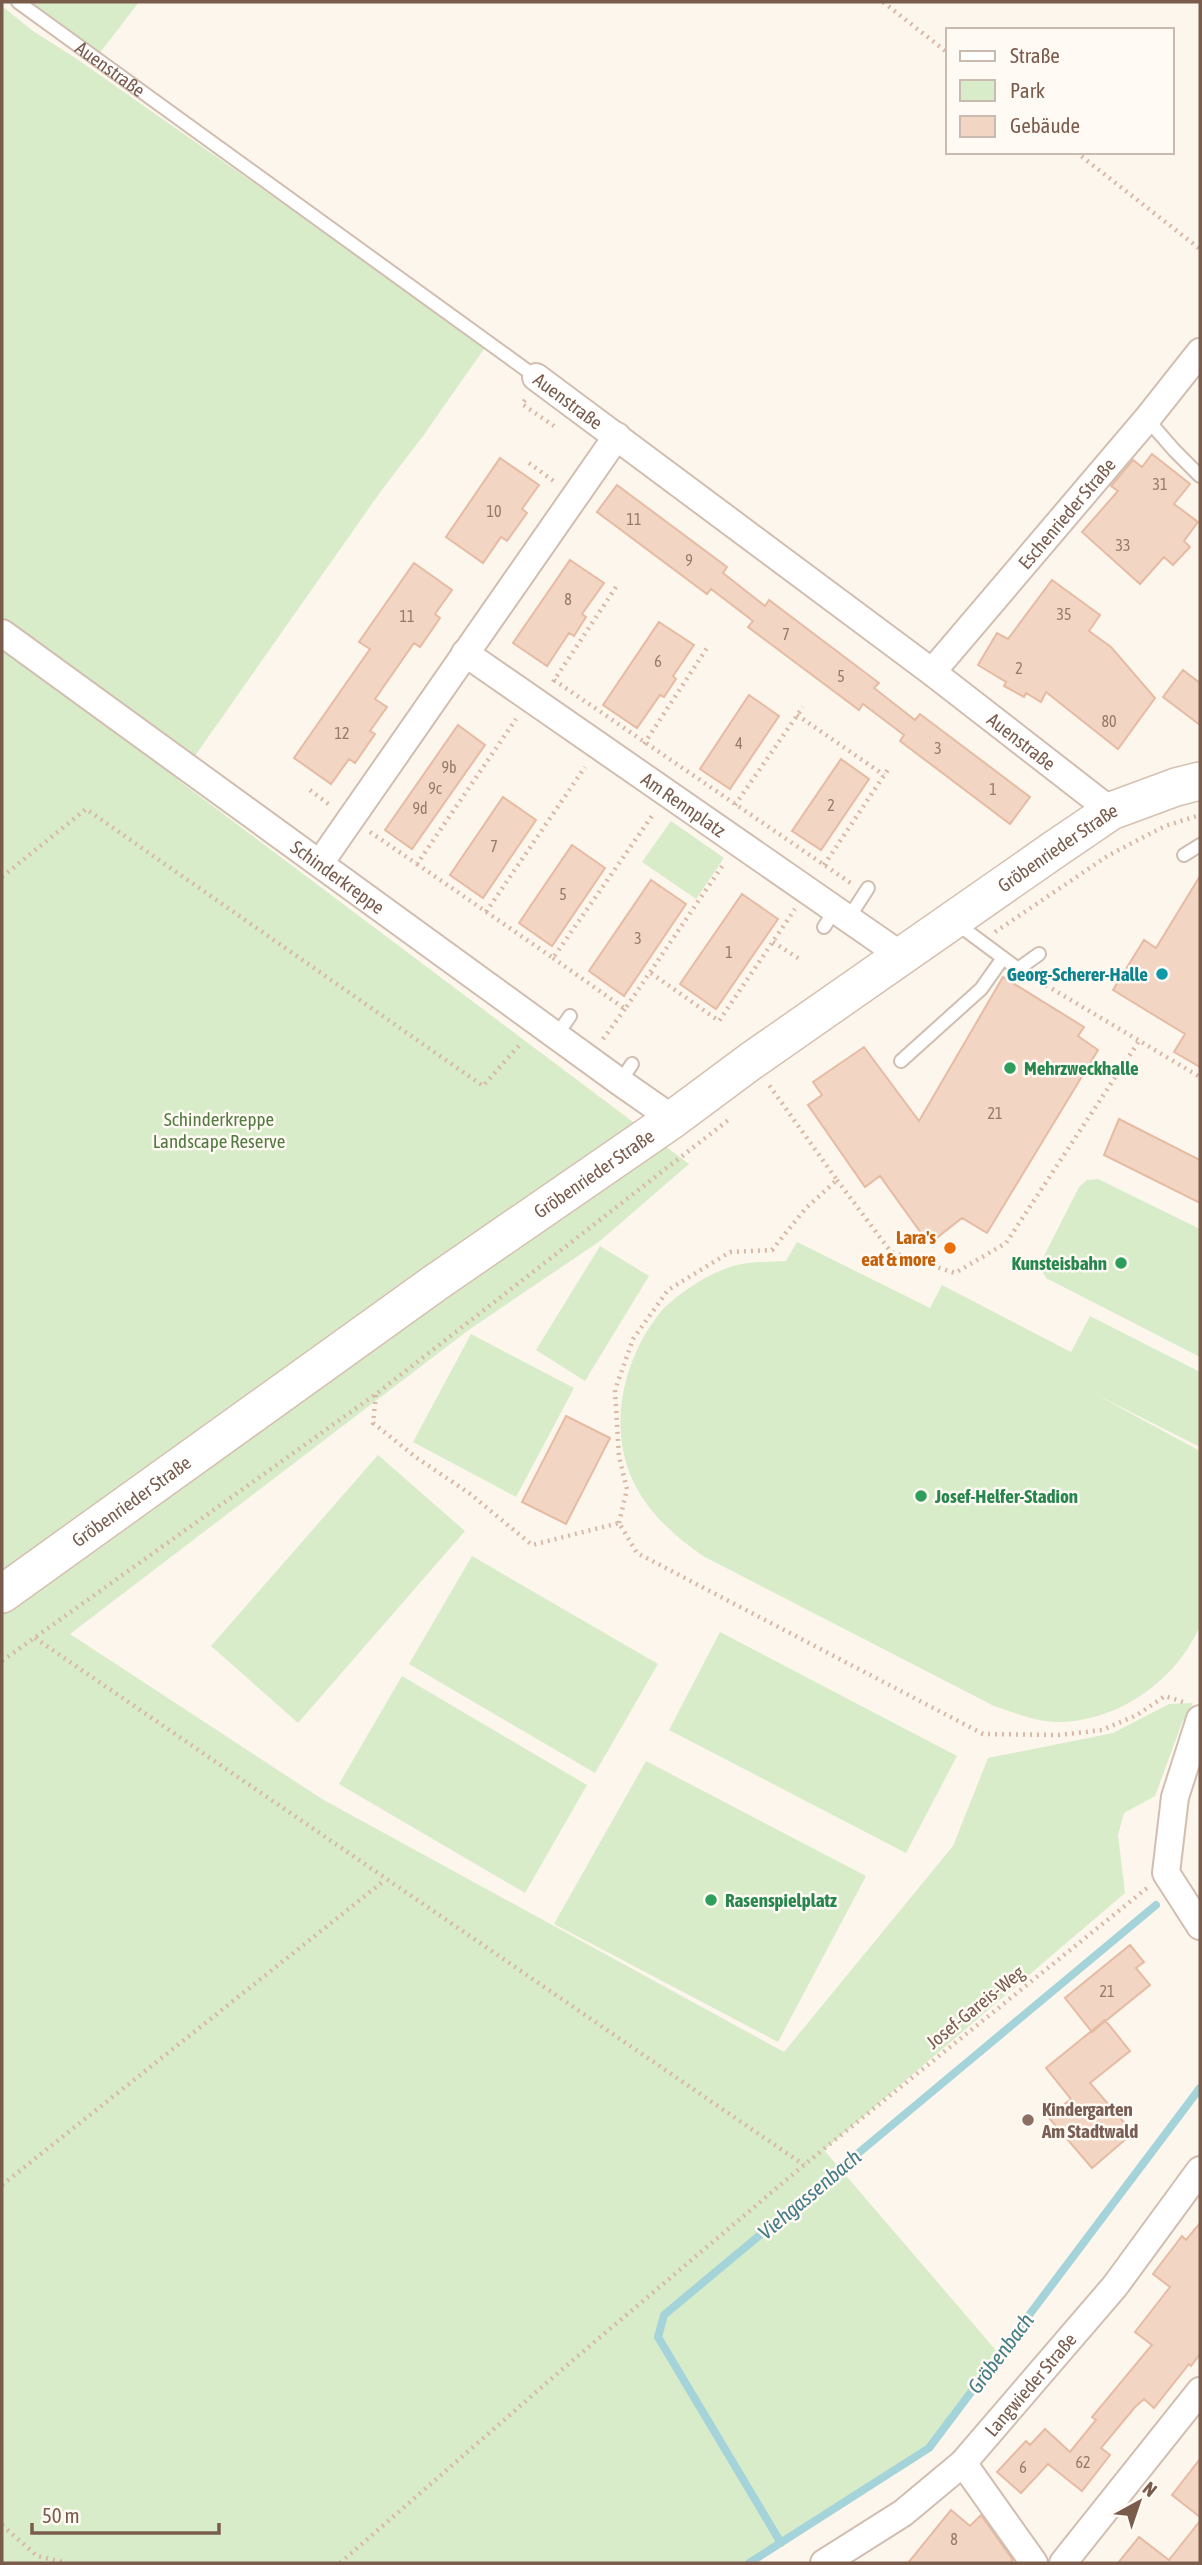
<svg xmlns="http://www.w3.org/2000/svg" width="1202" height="2565" font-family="'Asap Condensed',sans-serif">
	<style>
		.green { fill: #d8ecc9 }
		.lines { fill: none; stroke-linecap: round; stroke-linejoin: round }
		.stream { stroke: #a5d3da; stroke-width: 8 }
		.building { fill: #f3d5c3; stroke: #e6bba3; stroke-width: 2 }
		.lane-casing { stroke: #d1beb0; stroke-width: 16 }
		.street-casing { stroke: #d1beb0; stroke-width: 30 }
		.secondary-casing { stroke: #d6c0b0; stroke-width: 40 }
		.path { stroke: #d9b8a5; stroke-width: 4.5; stroke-dasharray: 2 5; stroke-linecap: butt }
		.lane { stroke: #fff; stroke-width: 12 }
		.street { stroke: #fff; stroke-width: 26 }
		.secondary { stroke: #fff; stroke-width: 37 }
		.culture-dot { fill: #0f9aa8; stroke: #fffaf3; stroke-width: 2.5 }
		.leisure-dot { fill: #2e9e5b; stroke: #fffaf3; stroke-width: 2.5 }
		.food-dot { fill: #e8710a; stroke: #fffaf3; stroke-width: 2.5 }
		.education-dot { fill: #8d6e63; stroke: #fffaf3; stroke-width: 2.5 }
		.labels { text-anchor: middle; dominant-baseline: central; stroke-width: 5; stroke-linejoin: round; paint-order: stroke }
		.number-label { font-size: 16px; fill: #987a6a }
		.street-label { font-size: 19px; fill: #7a5c4d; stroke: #fffaf3 }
		.culture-label { font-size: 19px; font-weight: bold; fill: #0d838f; stroke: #fffaf3; text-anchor: end }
		.leisure-label { font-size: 19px; font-weight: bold; fill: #27864d; stroke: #fffaf3; text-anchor: start }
		.park-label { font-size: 19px; fill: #537a41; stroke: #fffaf3 }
		.food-label { font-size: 19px; font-weight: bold; fill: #c56008; stroke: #fffaf3; text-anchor: end }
		.education-label { font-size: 19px; font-weight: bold; fill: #785e54; stroke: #fffaf3; text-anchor: start }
		.water-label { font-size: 21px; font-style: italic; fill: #437c86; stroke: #fffaf3 }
	</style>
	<rect width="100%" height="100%" fill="#fdf6ec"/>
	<path class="green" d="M29,2H139L99,54Z
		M2,6L33,31L77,59L486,346L423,436L381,491L178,780L689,1164L600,1241L470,1329L70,1634L322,1799L784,2052L953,1846L988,1758L1113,1733L1169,1704L1193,1703L1182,1723L1155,1796L1124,1813L1118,1835L1125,1893L824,2150L1000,2355L929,2448L749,2563H2Z
		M671,821L724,858L696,899L642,862Z
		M1098,1179L1200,1229V1357L1046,1278L1041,1269L1044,1256L1079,1187L1087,1180Z
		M797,1242L930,1308L942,1285L1071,1352L1090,1316L1200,1372V1447L1095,1394L1200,1451V1626C1176,1680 1121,1720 1061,1722C1039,1723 1015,1713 994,1706L703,1556C675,1536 650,1515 634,1483C609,1432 621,1370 651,1325C655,1320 659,1313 664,1308C680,1293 702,1278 722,1270C742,1261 765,1262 786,1261Z
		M600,1246L649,1276L585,1381L536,1350Z
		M471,1334L574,1388L516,1497L413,1442Z
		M378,1455L465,1531L298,1723L211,1646Z
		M472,1556L658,1664L595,1773L409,1664Z
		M720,1632L957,1756L906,1853L669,1730Z
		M402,1676L587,1785L525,1893L339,1784Z
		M646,1761L866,1876L778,2042L554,1924Z"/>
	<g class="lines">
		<path class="stream" d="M781,2543L658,2337L664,2315L1156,1905
			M749,2563L929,2448L1200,2088"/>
	</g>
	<path class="building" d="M1152,454L1190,484L1174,504L1198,522L1184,541L1190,547L1173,565L1164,557L1140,584L1082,532L1118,491L1111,486L1133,460L1142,467Z
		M500,458L539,485L522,509L527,513L507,541L501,537L483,563L446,537Z
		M617,485L727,567L723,573L765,606L769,600L879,683L874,688L915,720L920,714L1030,797L1010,824L900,741L904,735L863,704L859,710L748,627L753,621L711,589L707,594L597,512Z
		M570,560L604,583L582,614L586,617L574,636L569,633L547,666L513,643Z
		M414,563L452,590L435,614L440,618L420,647L414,643L375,699L387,707L370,731L375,734L355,763L349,759L331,784L294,758L370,649L359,642Z
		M1052,580L1100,615L1089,631L1111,647L1155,698L1118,749L1046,692L1041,702L1026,693L1024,697L1004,686L1006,682L978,665L997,633L1008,639Z
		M659,622L694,645L673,676L676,679L664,697L660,695L637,728L603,705Z
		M1183,670L1200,683V725L1163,697Z
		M749,695L779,716L730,789L700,769Z
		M458,725L485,745L412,849L385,830Z
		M841,759L869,779L821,850L792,831Z
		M503,797L536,820L483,898L450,875Z
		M572,845L605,868L552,946L519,923Z
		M1200,876V1067L1174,1052L1185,1034L1113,990L1144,940L1156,948Z
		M651,880L686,904L624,996L589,971Z
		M742,894L778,919L716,1009L680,984Z
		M1003,977L1084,1027L1078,1036L1098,1050L987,1233L962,1218L929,1244L880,1176L865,1187L808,1105L822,1095L813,1082L864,1047L919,1121Z
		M1119,1119L1200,1160V1203L1104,1155Z
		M566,1416L610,1438L566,1524L522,1502Z
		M1130,1945L1144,1962L1136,1968L1150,1985L1092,2032L1065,1998Z
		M1105,2020L1130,2051L1090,2083L1133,2133L1092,2168L1048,2117L1071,2099L1046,2068Z
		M1200,2223V2354L1191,2366L1189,2364L1154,2408L1144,2399L1135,2407L1101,2448L1110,2455L1082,2491L1048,2464L1021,2493L997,2472L1026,2441L1030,2445L1045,2429L1070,2452L1096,2420L1092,2417L1152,2345L1135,2332L1170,2287L1153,2274L1182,2236L1186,2240Z
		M1200,2459V2517L1172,2495Z
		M951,2510L970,2526L981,2515L1013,2560L1010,2563H908Z
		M1200,2521V2563H1118L1139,2537L1169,2560Z"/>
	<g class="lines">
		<g class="lane-casing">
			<g id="lane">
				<path id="s1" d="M18,2L536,377"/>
				<path d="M1147,419L1174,450L1200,476"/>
				<path d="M1184,855L1200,845"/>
				<path d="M848,919L868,888"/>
				<path d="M956,923L1018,969L1039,954"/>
				<path d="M824,927L835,910"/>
				<path d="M556,1036L570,1016"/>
				<path d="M901,1061L981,989L1003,958"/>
				<path d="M620,1082L632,1064"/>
			</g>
		</g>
		<g class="street-casing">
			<g id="street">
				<path id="s2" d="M536,377L932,672L1111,811"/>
				<path id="s3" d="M2,633L620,1082L673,1119"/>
				<path id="s4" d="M465,653L902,956"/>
				<path id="s5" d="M932,672L1147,419L1200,352"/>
				<path d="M320,863L617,436"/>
				<path d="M1200,1719L1175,1797L1166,1873L1200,1926"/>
				<path d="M963,2463L1034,2563"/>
				<path id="s6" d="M824,2563L903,2513L963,2463L1115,2286L1200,2170"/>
				<path d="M1063,2563L1200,2391"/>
			</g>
		</g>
		<g class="secondary-casing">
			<g id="secondary">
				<path id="s7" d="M2,1594L435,1283L673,1119L751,1061L1055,849L1111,811L1176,787L1200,781"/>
			</g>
		</g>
		<path class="path" d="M883,2L948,53
			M1076,152L1200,249
			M525,400L522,404L554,426
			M529,463L555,482
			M554,680L852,884
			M553,682L616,587
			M797,715L884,775
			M644,744L707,648
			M310,790L331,806
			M735,805L803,707
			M370,832L417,864L516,719
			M417,864L553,958L654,813
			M824,865L889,768
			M2,877L86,809L483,1086L522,1042
			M486,912L585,767
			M995,932L1109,855L1165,826L1200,815
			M773,942L801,960
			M553,958L625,1009L725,862
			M651,973L719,1021L795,909
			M1034,978L1200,1077
			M603,1039L625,1009
			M837,1180L891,1252L955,1273L1006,1243L1139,1041
			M376,1395L373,1423L417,1458L469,1493L532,1545L619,1523L637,1553L983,1734L1059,1735L1102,1730L1137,1715L1165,1696L1183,1702
			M619,1523L627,1489L619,1457L615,1390L633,1339L668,1290L730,1252L772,1250L806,1208L837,1180L769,1085
			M35,1638L804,2165
			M2,1661L376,1394L731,1118
			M2,2185L385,1880
			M2,2525L37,2556L67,2563
			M340,2563L566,2366L804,2165L1147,1888"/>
		<use href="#lane" class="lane"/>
		<use href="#street" class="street"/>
		<use href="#secondary" class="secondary"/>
	</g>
	<circle class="culture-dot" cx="1162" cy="974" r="7"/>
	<g class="leisure-dot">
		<circle cx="1010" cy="1068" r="7"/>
		<circle cx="1121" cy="1263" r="7"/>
		<circle cx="921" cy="1496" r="7"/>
		<circle cx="711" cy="1900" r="7"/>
	</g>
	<circle class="food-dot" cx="950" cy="1248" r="7"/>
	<circle class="education-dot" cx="1028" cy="2120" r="7"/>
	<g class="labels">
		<g class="number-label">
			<text x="1160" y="484">31</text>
			<text x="494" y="511">10</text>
			<text x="634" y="519">11</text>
			<text x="1123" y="545">33</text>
			<text x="689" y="560">9</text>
			<text x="568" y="599">8</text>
			<text x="1064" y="614">35</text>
			<text x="407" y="616">11</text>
			<text x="786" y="634">7</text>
			<text x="658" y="661">6</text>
			<text x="1019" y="668">2</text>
			<text x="841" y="676">5</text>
			<text x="1109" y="721">80</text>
			<text x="342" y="733">12</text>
			<text x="739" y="743">4</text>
			<text x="938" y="748">3</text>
			<text x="449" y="767">9b</text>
			<text x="435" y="788">9c</text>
			<text x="993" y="789">1</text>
			<text x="831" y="805">2</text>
			<text x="420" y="808">9d</text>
			<text x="494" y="846">7</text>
			<text x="563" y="894">5</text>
			<text x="638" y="938">3</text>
			<text x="729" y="952">1</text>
			<text x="995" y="1113">21</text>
			<text x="1107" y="1991">21</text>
			<text x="1083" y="2462">62</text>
			<text x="1023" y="2467">6</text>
			<text x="954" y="2539">8</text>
		</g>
		<g class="street-label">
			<text stroke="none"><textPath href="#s1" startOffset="114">Auenstraße</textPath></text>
			<text stroke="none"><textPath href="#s2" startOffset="40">Auenstraße</textPath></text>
			<text stroke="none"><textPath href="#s5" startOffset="208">Eschenrieder Straße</textPath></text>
			<text stroke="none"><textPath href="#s2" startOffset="607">Auenstraße</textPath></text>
			<text stroke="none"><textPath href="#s4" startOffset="266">Am Rennplatz</textPath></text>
			<text stroke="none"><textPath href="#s7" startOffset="1293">Gröbenrieder Straße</textPath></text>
			<text stroke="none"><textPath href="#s3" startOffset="415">Schinderkreppe</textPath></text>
			<text stroke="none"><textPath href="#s7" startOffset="726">Gröbenrieder Straße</textPath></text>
			<text stroke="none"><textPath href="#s7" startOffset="159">Gröbenrieder Straße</textPath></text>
			<text transform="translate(975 2007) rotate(-39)">Josef-Gareis-Weg</text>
			<text stroke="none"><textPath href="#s6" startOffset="275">Langwieder Straße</textPath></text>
		</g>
		<g class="culture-label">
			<text x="1148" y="974">Georg-Scherer-Halle</text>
		</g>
		<g class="leisure-label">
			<text x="1024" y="1068">Mehrzweckhalle</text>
			<text x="1107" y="1263" text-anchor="end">Kunsteisbahn</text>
			<text x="935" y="1496">Josef-Helfer-Stadion</text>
			<text x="725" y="1900">Rasenspielplatz</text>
		</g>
		<g class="park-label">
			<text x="219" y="1119">Schinderkreppe<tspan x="219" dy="22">Landscape Reserve</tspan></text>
		</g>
		<g class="food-label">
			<text x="936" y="1237">Lara's<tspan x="936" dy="22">eat &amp; more</tspan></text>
		</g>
		<g class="education-label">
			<text x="1042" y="2109">Kindergarten<tspan x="1042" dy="22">Am Stadtwald</tspan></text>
		</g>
		<g class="water-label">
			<text transform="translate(809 2194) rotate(-40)">Viehgassenbach</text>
			<text transform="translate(1000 2353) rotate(-53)">Gröbenbach</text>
		</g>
	</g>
	<rect width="1202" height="2565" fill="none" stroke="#7a5c4d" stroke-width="7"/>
	<rect x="946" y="28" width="228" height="126" fill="#fffaf3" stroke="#cabbb1" stroke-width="2"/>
	<rect x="960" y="51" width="35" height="10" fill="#ffffff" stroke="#cabbb1" stroke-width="2"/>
	<text x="1010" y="63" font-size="21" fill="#7a5c4d">Straße</text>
	<rect x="960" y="80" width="35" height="21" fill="#d8ecc9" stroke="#cabbb1" stroke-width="2"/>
	<text x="1010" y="98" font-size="21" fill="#7a5c4d">Park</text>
	<rect x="960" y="116" width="35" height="21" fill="#f3d5c3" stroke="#cabbb1" stroke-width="2"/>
	<text x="1010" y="133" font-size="21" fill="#7a5c4d">Gebäude</text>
	<g transform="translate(1139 2502) rotate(40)" stroke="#fffaf3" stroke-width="5" paint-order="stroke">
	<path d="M0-5L12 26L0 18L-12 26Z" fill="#7a5c4d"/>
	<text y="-10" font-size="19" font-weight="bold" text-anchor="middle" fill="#7a5c4d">N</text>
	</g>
	<path d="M32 2523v10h187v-10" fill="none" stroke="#7a5c4d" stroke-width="3.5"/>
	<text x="42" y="2523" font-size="21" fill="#7a5c4d" stroke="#fffaf3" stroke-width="5" paint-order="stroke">50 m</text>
</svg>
